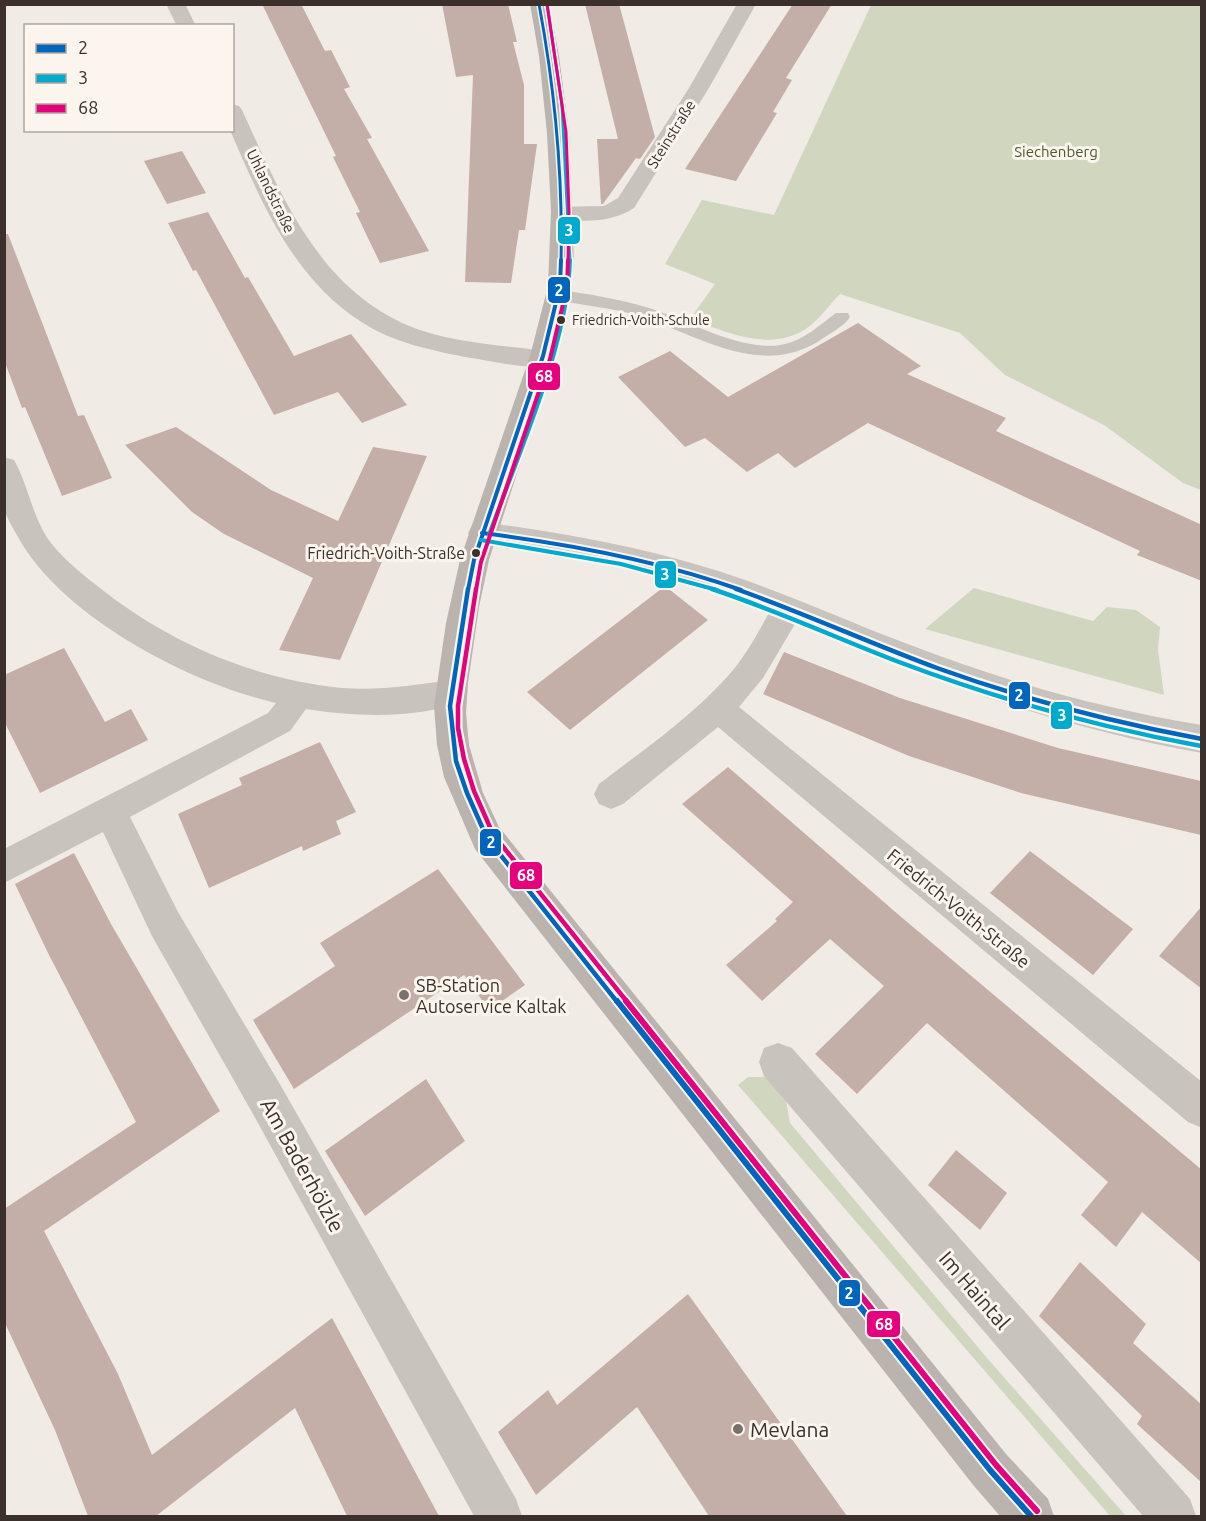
<svg xmlns="http://www.w3.org/2000/svg" width="1206" height="1521" font-family="Ubuntu,sans-serif">
	<style>
		.green { fill: #d1d6bf }
		.building { fill: #c3afa7 }
		.lines { fill: none; stroke-linecap: round; stroke-linejoin: round }
		.lane { fill: #c9c3be; fill-rule: evenodd }
		.street { fill: #c9c3be; fill-rule: evenodd }
		.secondary { fill: #bab3ae; fill-rule: evenodd }
		.bus-1-far3-casing { stroke: #fbf5ee; stroke-width: 6 }
		.bus-1-far2-casing { stroke: #fbf5ee; stroke-width: 8 }
		.bus-1-far1-casing { stroke: #fbf5ee; stroke-width: 9 }
		.bus-1-casing { stroke: #fbf5ee; stroke-width: 10 }
		.bus-2-far2-casing { stroke: #fbf5ee; stroke-width: 6 }
		.bus-2-far1-casing { stroke: #fbf5ee; stroke-width: 8 }
		.bus-2-casing { stroke: #fbf5ee; stroke-width: 9 }
		.bus-3-far3-casing { stroke: #fbf5ee; stroke-width: 6 }
		.bus-3-far2-casing { stroke: #fbf5ee; stroke-width: 8 }
		.bus-3-far1-casing { stroke: #fbf5ee; stroke-width: 9 }
		.bus-3-casing { stroke: #fbf5ee; stroke-width: 10 }
		.bus-1-far3 { stroke: #0065bd; stroke-width: 3 }
		.bus-1-far2 { stroke: #0065bd; stroke-width: 4 }
		.bus-1-far1 { stroke: #0065bd; stroke-width: 4.5 }
		.bus-1 { stroke: #0065bd; stroke-width: 6 }
		.bus-2-far2 { stroke: #00a9ce; stroke-width: 3 }
		.bus-2-far1 { stroke: #00a9ce; stroke-width: 4 }
		.bus-2 { stroke: #00a9ce; stroke-width: 4.5 }
		.bus-3-far3 { stroke: #e5007d; stroke-width: 3 }
		.bus-3-far2 { stroke: #e5007d; stroke-width: 4 }
		.bus-3-far1 { stroke: #e5007d; stroke-width: 4.5 }
		.bus-3 { stroke: #e5007d; stroke-width: 6 }
		.bus-dot { fill: #3b302b; stroke: #fbf5ee; stroke-width: 2 }
		.poi-dot { fill: #7a716c; stroke: #fbf5ee; stroke-width: 2 }
		.labels { text-anchor: middle; dominant-baseline: central; stroke-width: 6; stroke-linejoin: round; paint-order: stroke }
		.far-bus-label { font-size: 14px; fill: #3b302b; stroke: #fbf5ee; text-anchor: start }
		.far-street-label { font-size: 15px; fill: #3b302b; stroke: #fbf5ee }
		.far-park-label { font-size: 15px; fill: #4a5a2e; stroke: #fbf5ee }
		.bus-label { font-size: 16px; fill: #3b302b; stroke: #fbf5ee; text-anchor: end }
		.street-label { font-size: 18px; fill: #3b302b; stroke: #fbf5ee }
		.poi-label { font-size: 18px; fill: #3b302b; stroke: #fbf5ee; text-anchor: start }
		.near-street-label { font-size: 21px; fill: #3b302b; stroke: #fbf5ee }
		.near-poi-label { font-size: 21px; fill: #3b302b; stroke: #fbf5ee; text-anchor: start }
		.line-badge { stroke: #fbf5ee; stroke-width: 2 }
		.badge-label { font-size: 16px; text-anchor: middle; font-weight: bold; fill: #fff }
	</style>
	<rect width="100%" height="100%" fill="#f0ebe5"/>
	<path class="green" d="M871,5H1201V490L1183,483L1104,425L1005,375L960,333L840,294C829,305 819,320 807,328C770,353 727,332 690,319L715,284L665,264L702,200L774,215Z
		M974,588L1093,621L1107,607L1136,610L1160,627L1158,650L1164,695L925,629Z
		M748,1077H770L785,1094L790,1123L987,1358L1126,1516H1110L738,1085Z"/>
	<path class="building" d="M262,4H301L325,51L331,50L350,87L344,89L372,138L367,139L429,251L380,263L356,213L360,212L333,157L336,156Z
		M442,4H508L517,42H513L524,85V144H537L525,230H519L511,283L465,282L473,75L456,77Z
		M585,4H619L655,137L640,159L636,158L603,204H601L597,139H618Z
		M793,4H832L786,78L792,80L773,112L777,113L736,181L685,169Z
		M182,151L206,193L167,204L144,161Z
		M208,212L245,278L248,277L294,356L351,334L407,405L362,423L338,392L274,415L196,270L193,271L168,223Z
		M4,234H8L78,416L84,415L112,478L62,496L25,407L22,408L4,360Z
		M858,323L921,366L907,374L1006,418L996,431L1202,525V581L1137,555L1140,551L868,423L795,468L778,453L747,472L705,438L685,447L618,377L670,351L728,397Z
		M176,427L271,490L338,521L373,447L427,456L340,660L279,650L313,578L224,534L192,512L125,445Z
		M665,586L708,620L570,730L527,692Z
		M64,648L105,722L131,709L148,740L40,793L4,721V675Z
		M784,652L900,698L1058,748L1201,781V835L1021,793L909,756L763,694Z
		M320,742L356,812L336,821L341,834L303,851L302,846L209,888L178,814L242,785L239,778Z
		M728,767L900,916L1202,1170V1264L1142,1212L1116,1247L1081,1215L1108,1182L927,1023L857,1094L815,1054L884,986L830,939L762,1001L726,965L777,921L775,919L793,902L682,804Z
		M1030,851L1133,929L1093,975L990,893Z
		M74,853L111,924L220,1111L44,1231L118,1374L152,1455L332,1318L439,1516H347L295,1408L156,1516H88L55,1430L4,1321V1209L136,1122L49,955L15,884Z
		M438,869L525,985L489,1010L464,975L294,1089L253,1020L335,966L320,943Z
		M1202,906V989L1159,956Z
		M426,1079L465,1141L365,1216L325,1151Z
		M956,1150L1007,1193L980,1230L928,1185Z
		M1080,1262L1146,1324L1133,1343L1202,1405V1483L1137,1424L1142,1416L1039,1316Z
		M688,1294L847,1516H709L637,1407L536,1495L498,1432L548,1390L557,1405Z"/>
	<g class="lines">
		<path class="lane" d="M559,290C589,294 620,299 649,308C687,320 745,354 785,344C804,340 821,324 836,313H848L850,317C845,325 834,331 825,337C763,381 701,336 639,316C611,307 581,306 553,299L551,295L553,291Z"/>
		<path class="street" d="M166,4H185L196,26H177Z
			M737,4H756L709,88L634,208C612,223 579,223 554,217L551,212L554,207L604,206L618,198L689,88Z
			M232,104L239,106L242,110C282,197 320,293 417,329C457,343 501,345 543,351L552,353L556,359L552,365C531,371 493,361 471,358C434,351 394,343 363,323C294,280 261,202 230,130H232Z
			M4,457L14,460C29,486 32,518 51,543C66,562 86,577 105,592C174,645 255,679 342,688C378,691 415,685 451,680L462,684L467,693L462,702C414,719 356,717 306,709L290,731L130,817L178,912L281,1086L516,1499L522,1516H474L253,1114L152,936L103,832L4,883V849L268,713L276,703C189,683 62,617 18,537C13,528 6,517 4,508C2,492 4,473 4,457Z
			M482,522C557,532 632,545 705,567C776,588 843,620 913,646C1007,682 1102,709 1202,725V753C1059,728 927,679 795,624L763,678L739,707L1202,1082V1128L1188,1122L718,727L623,804L611,809L599,804L594,794L599,784C643,750 689,719 726,678C744,659 756,636 769,613C708,589 645,571 580,558C545,552 506,551 472,541L468,533L472,525Z
			M778,1043L792,1048L1190,1499L1196,1516H1143L764,1076L759,1062L764,1048Z"/>
		<path class="secondary" d="M530,4H549L559,56L569,133L574,265L570,297L555,356L489,560L479,607L468,683L466,713L469,745L483,793L499,827L1006,1454L1048,1499L1054,1516H1000L974,1486L475,849L444,777L437,745L434,706L446,623L460,560L530,356L548,286L551,211L547,133L539,56Z"/>
		<g class="bus-1-far3-casing">
			<path id="bus-1-far3" d="M539,4C555,90 563,175 561,262"/>
		</g>
		<g class="bus-1-far2-casing">
			<path id="bus-1-far2" d="M482,533C570,544 657,560 741,590
				M468,590L474,560L543,356L560,286L561,260"/>
		</g>
		<g class="bus-1-far1-casing">
			<path id="bus-1-far1" d="M468,589L450,706L456,761L467,793L487,838L618,1003
				M736,589C804,613 869,643 937,668C1023,699 1112,722 1202,739"/>
		</g>
		<g class="bus-1-casing">
			<path id="bus-1" d="M617,1001L990,1470L1031,1516"/>
		</g>
		<g class="bus-2-far2-casing">
			<path id="bus-2-far2" d="M547,4L562,105L570,262"/>
		</g>
		<g class="bus-2-far1-casing">
			<path id="bus-2-far1" d="M489,535C518,454 568,346 570,260
				M481,540L621,564L717,590"/>
		</g>
		<g class="bus-2-casing">
			<path id="bus-2" d="M712,589C776,610 836,638 899,662C997,699 1098,727 1201,746"/>
		</g>
		<g class="bus-3-far3-casing">
			<path id="bus-3-far3" d="M547,4L566,132L569,211L568,262"/>
		</g>
		<g class="bus-3-far2-casing">
			<path id="bus-3-far2" d="M476,590L481,562L550,359L567,287L568,260"/>
		</g>
		<g class="bus-3-far1-casing">
			<path id="bus-3-far1" d="M476,589L458,706V728L464,759L474,791L493,834L628,1003"/>
		</g>
		<g class="bus-3-casing">
			<path id="bus-3" d="M626,1001L996,1465L1037,1511"/>
		</g>
		<use href="#bus-1-far3" class="bus-1-far3"/>
		<use href="#bus-1-far2" class="bus-1-far2"/>
		<use href="#bus-1-far1" class="bus-1-far1"/>
		<use href="#bus-1" class="bus-1"/>
		<use href="#bus-2-far2" class="bus-2-far2"/>
		<use href="#bus-2-far1" class="bus-2-far1"/>
		<use href="#bus-2" class="bus-2"/>
		<use href="#bus-3-far3" class="bus-3-far3"/>
		<use href="#bus-3-far2" class="bus-3-far2"/>
		<use href="#bus-3-far1" class="bus-3-far1"/>
		<use href="#bus-3" class="bus-3"/>
	</g>
	<g class="bus-dot">
		<circle cx="561" cy="320" r="5"/>
		<circle cx="476" cy="553" r="5"/>
	</g>
	<g class="poi-dot">
		<circle cx="404" cy="995" r="6"/>
		<circle cx="738" cy="1429" r="6"/>
	</g>
	<g class="labels">
		<g class="far-bus-label">
			<text x="572" y="320">Friedrich-Voith-Schule</text>
		</g>
		<g class="far-street-label">
			<text transform="translate(671 134) rotate(-58)">Steinstraße</text>
			<text transform="translate(271 191) rotate(64)">Uhlandstraße</text>
		</g>
		<g class="far-park-label">
			<text x="1056" y="151">Siechenberg</text>
		</g>
		<g class="bus-label">
			<text x="465" y="553">Friedrich-Voith-Straße</text>
		</g>
		<g class="street-label">
			<text transform="translate(959 908) rotate(39)">Friedrich-Voith-Straße</text>
		</g>
		<g class="poi-label">
			<text x="416" y="985">SB-Station<tspan x="416" dy="21">Autoservice Kaltak</tspan></text>
		</g>
		<g class="near-street-label">
			<text transform="translate(303 1165) rotate(61)">Am Baderhölzle</text>
			<text transform="translate(975 1290) rotate(49)">Im Haintal</text>
		</g>
		<g class="near-poi-label">
			<text x="750" y="1429">Mevlana</text>
		</g>
	</g>
	<g class="line-badge">
		<rect x="557" y="216" width="24" height="29" rx="6" fill="#00a9ce"/>
		<rect x="547" y="276" width="24" height="28" rx="6" fill="#0065bd"/>
		<rect x="527" y="362" width="34" height="29" rx="6" fill="#e5007d"/>
		<rect x="654" y="560" width="23" height="29" rx="6" fill="#00a9ce"/>
		<rect x="1008" y="681" width="23" height="29" rx="6" fill="#0065bd"/>
		<rect x="1050" y="701" width="23" height="29" rx="6" fill="#00a9ce"/>
		<rect x="479" y="828" width="23" height="29" rx="6" fill="#0065bd"/>
		<rect x="509" y="861" width="34" height="29" rx="6" fill="#e5007d"/>
		<rect x="838" y="1279" width="23" height="28" rx="6" fill="#0065bd"/>
		<rect x="866" y="1310" width="35" height="28" rx="6" fill="#e5007d"/>
	</g>
	<g class="badge-label">
		<text x="569" y="236">3</text>
		<text x="559" y="296">2</text>
		<text x="544" y="382">68</text>
		<text x="665" y="580">3</text>
		<text x="1019" y="701">2</text>
		<text x="1062" y="721">3</text>
		<text x="491" y="848">2</text>
		<text x="526" y="881">68</text>
		<text x="849" y="1299">2</text>
		<text x="884" y="1330">68</text>
	</g>
	<rect width="1206" height="1521" fill="none" stroke="#3b302b" stroke-width="12"/>
	<rect x="24" y="24" width="210" height="108" fill="#fbf5ee" stroke="#aea6a0" stroke-width="1.5"/>
	<rect x="36" y="44" width="30" height="9" fill="#0065bd" stroke="#aea6a0" stroke-width="1.5"/>
	<text x="78" y="54" font-size="18" fill="#3b302b">2</text>
	<rect x="36" y="74" width="30" height="9" fill="#00a9ce" stroke="#aea6a0" stroke-width="1.5"/>
	<text x="78" y="84" font-size="18" fill="#3b302b">3</text>
	<rect x="36" y="104" width="30" height="9" fill="#e5007d" stroke="#aea6a0" stroke-width="1.5"/>
	<text x="78" y="114" font-size="18" fill="#3b302b">68</text>
</svg>
